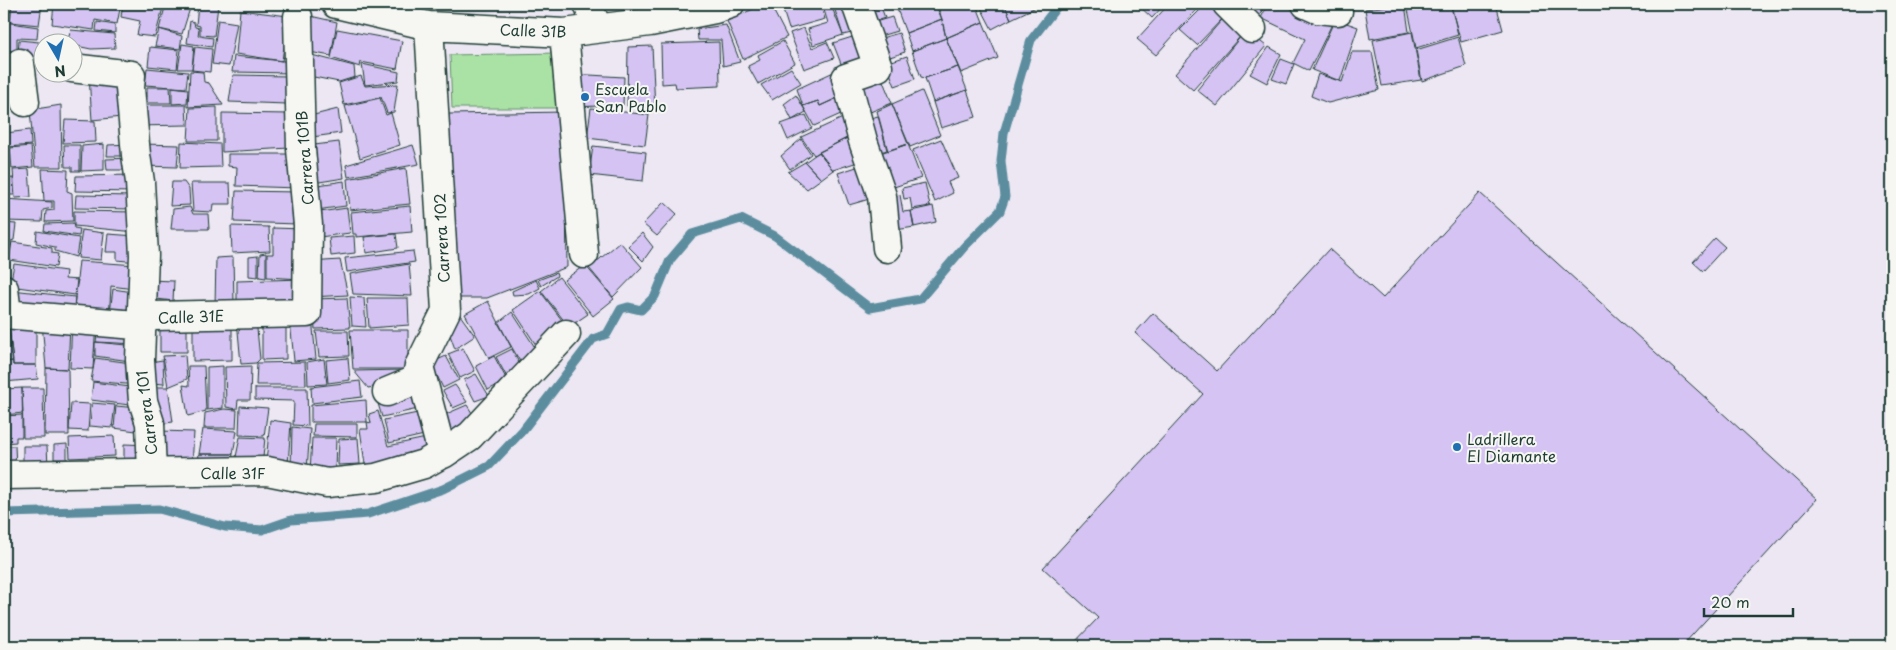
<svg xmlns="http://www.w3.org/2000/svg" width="1896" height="650" font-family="'Playpen Sans',sans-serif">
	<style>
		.green { fill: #aae1a5; stroke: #648f6c }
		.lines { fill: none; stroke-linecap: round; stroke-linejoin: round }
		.stream { stroke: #5c8d9e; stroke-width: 9 }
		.building { fill: #d5c3f4; stroke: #1f3d34 }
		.minor-casing { stroke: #1f3d34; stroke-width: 31 }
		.minor { stroke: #f6f6f2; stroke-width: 28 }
		.poi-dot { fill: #1f6fb2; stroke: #f6f6f2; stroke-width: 2 }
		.labels { text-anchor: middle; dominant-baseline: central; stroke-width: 4; stroke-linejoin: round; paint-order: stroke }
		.street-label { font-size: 15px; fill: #1f3d34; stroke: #f6f6f2 }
		.poi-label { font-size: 15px; fill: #1f3d34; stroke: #f6f6f2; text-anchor: start }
	</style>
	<rect width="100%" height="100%" fill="#ece7f3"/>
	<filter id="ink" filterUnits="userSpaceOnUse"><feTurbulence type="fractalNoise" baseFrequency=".02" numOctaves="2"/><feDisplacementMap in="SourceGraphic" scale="10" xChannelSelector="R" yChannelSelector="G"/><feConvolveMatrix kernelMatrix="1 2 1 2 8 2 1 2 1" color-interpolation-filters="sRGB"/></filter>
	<g filter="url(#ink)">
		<path class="green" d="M558,53L561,108H452L450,55Z"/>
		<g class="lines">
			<path class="stream" d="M4,513L159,509L225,527L262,530L291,520L368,514L443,489L489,466L523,430L593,339L607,334L621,309L628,307L641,310L655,296L670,260L692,234L741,219L775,236L870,308L920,299L964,247L1000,211L1005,197L1001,161L1004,133L1031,40L1059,4"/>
		</g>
		<path class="building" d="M4,4H10L9,15L4,16Z
			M12,4H42L39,25L10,22Z
			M54,4H121L117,24L95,20L94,30L52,24Z
			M123,4H164L155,37L137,35L140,21L121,17Z
			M166,4L191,5L182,34L159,29Z
			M198,4L218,6L214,36L200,35V26L196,25Z
			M764,4H770L787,37L743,59L727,21Z
			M781,4H852L860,31L843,35L834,7L822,10L825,19L789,29Z
			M859,4H880L885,18L866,24Z
			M911,4H935L942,19L906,33L897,9Z
			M938,4H976L983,22L946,38Z
			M979,4H1004L1011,19L992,29Z
			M1004,4H1037L1038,6L1011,19Z
			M1137,4H1165L1152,18Z
			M1169,4H1202L1156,55L1137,39Z
			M1206,4H1214L1226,15L1197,45L1180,30Z
			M1231,4H1265L1254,28Z
			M1268,4H1291L1332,24L1309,71L1293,63L1305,39L1261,18Z
			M1405,4L1409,32L1370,39L1365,9Z
			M1413,4H1451L1458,35L1416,48L1407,5Z
			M1450,4H1496L1503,30L1461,42Z
			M240,10L288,16L282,61L236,54Z
			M824,10H833L843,35L813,45L808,29L828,23Z
			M1227,14L1245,31L1193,90L1175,74Z
			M306,15L337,22L331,56L304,51Z
			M892,17L897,31L870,39L865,25Z
			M942,19L946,38L912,51L906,33Z
			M1335,19L1358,27L1340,81L1312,70Z
			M218,20L237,23L229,66L212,64Z
			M190,21L194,22L195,27L199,28L198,36L213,38L212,47L187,43Z
			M4,22L38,27L37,39L17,38V51L4,50Z
			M97,22L115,25V33L96,31Z
			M983,22L998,58L961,73L946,38Z
			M726,25L740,62L723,66L721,40H698L697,29Z
			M804,28L812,48L827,42L834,58L804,69L790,33Z
			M159,29L182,36L180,49L155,46Z
			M337,29L402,41L397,69L361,62L360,67L331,58Z
			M71,30L114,34L115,48L91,49L72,45V42H67Z
			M1246,30L1266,46L1217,106L1197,90Z
			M1412,32L1421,80L1382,86L1373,40Z
			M899,33L905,52L878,61L871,41Z
			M862,34L873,65L845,74L833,43Z
			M1458,37L1466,66L1422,81L1416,50Z
			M946,38L958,67L925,78L921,77L912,51Z
			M19,40L39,42L37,57L18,55Z
			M783,41L795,63L758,84L748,66L760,60L758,55Z
			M719,42L720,86L676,88L675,83L662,84L661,44Z
			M182,44L194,46L192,69H178Z
			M652,46L655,109L627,106L628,47Z
			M150,47L179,50L177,69L148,66Z
			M195,47L212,49L210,72L192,70Z
			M1269,47L1281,54L1267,83L1250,74Z
			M1352,52H1372L1379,90L1328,103L1311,96L1318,74L1342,82Z
			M304,53L354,66L355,77L339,82L304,75Z
			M234,56L293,62V73L232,72Z
			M907,56L915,79L895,86L886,63Z
			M1281,59L1294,64L1286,84L1272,79Z
			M362,64L399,72L398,81L365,85Z
			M4,67L17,68L19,91H4Z
			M958,67L967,90L933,102L925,78Z
			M147,68L188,72L186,88L145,85Z
			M791,68L801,83L772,100L761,85Z
			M840,69L846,94L820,106L818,101L803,106L797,89Z
			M878,69L892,103L863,115L853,82Z
			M190,71L203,72L204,82L209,83L223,105L188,107Z
			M572,74L624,77L623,105L573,107Z
			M233,75L288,76L287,104L229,102Z
			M361,76L365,86L398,84L394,112L387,113L381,97L344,105L339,83Z
			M89,77L123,79L122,117L92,120Z
			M147,87H170L171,103H147Z
			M172,87L188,89L187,103L172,104Z
			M967,90L976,117L941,128L933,102Z
			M922,91L940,135L910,147L892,104Z
			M846,94L852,109L814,126L803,106L818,101L820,106Z
			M796,95L806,112L792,120L784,104Z
			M380,98L386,115L391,113L400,145L360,158L345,106Z
			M892,104L908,144L888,151L877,111Z
			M61,105L62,167H35L30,110Z
			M137,105H186L187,125L136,126Z
			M217,107V141H188L190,108Z
			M591,108L649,115L645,145L587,138Z
			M338,109L341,133L305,138L306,117Z
			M565,112L567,267L487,298H451L449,114Z
			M222,113L289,114V148L222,152Z
			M806,115L812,128L788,140L781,124Z
			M847,116L855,134L814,155L801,137Z
			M878,116L887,150L871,155L860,121Z
			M65,120L95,121L96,142L63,143Z
			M4,127L10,168L4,167Z
			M30,130L31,145L8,147L6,133Z
			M855,134L867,159L833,170L819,152Z
			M801,139L811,154L790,169L781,156Z
			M941,139L958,178L948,182L953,193L935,202L913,150Z
			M181,142L220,144L221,167L180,168Z
			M339,142L344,178L313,183L306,146Z
			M104,144V170L81,171L82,146Z
			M130,144L131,156H107L108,145Z
			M142,144L179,145L177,167L143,166Z
			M908,144L921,178L891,188L880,153Z
			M64,145H80V171H72V167H65Z
			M413,145L419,164L348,177L346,165Z
			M31,146L33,167L12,169L10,148Z
			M593,146L646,152L643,181L589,175Z
			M819,152L833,170L821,179L805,162Z
			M228,154H297L298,188L236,186L237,167L228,166Z
			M132,158V170H107L106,159Z
			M805,162L821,179L807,189L788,172Z
			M866,164L876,197L849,205L838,173Z
			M406,168L410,204L350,210L347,179Z
			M29,169L31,197L15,198L13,170Z
			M42,169L68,170L67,191L72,193L73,221L45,222L46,211L54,210V201H44Z
			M135,175L134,192L75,191L76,176Z
			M13,178L14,195H4V179Z
			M344,181L346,206L316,210L312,186Z
			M172,182H184L189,189L190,205L170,206Z
			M191,183H230L231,204H213L212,212L193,211Z
			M925,183L930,206L912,209L910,198L904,199L902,188Z
			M236,191L300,192L298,224L234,222Z
			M1480,193L1817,499L1682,646H1071L1098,618L1043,568L1203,394L1135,333L1153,313L1217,371L1329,249L1383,298Z
			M76,195L134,196V209L75,208Z
			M900,195L903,212L911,211L914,227L890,231L883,199Z
			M4,199L52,202V208L43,210L42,222L4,221Z
			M664,202L677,214L657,236L643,224Z
			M410,206L412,232L356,237V234H353L351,212Z
			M933,206L936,222L914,227L911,211Z
			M190,207L193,214H208L209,229H171L173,209Z
			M347,208L350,233L312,238L313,213Z
			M74,211L136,212V232L74,226Z
			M4,223L16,224L14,240L11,241L8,258H4Z
			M73,223L74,228L80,229L79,236L44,231L45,224Z
			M231,226L269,227L270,251L232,253Z
			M273,228L304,229L302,279L267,277V254H273Z
			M82,230L104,233L101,260L78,258Z
			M37,231L79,238L76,257L55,251V247L36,243Z
			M642,233L653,247L643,261L628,246Z
			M108,234L136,236L137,262L117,260V252H106Z
			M396,234L398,248L366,253L364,237Z
			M354,236L355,253L331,256L329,238Z
			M1715,238L1725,247L1703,271L1693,262Z
			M12,242L52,248V253L58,254L56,267L9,260Z
			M620,242L642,267L613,297L589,268Z
			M413,251L415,262L347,272L345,258Z
			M266,253V278L259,277L260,254Z
			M258,256V277L249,276V257Z
			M233,257L234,304L215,305L216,258Z
			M340,260L348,295L311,297L310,262Z
			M79,261L136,265L134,289L111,286L109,320L73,316Z
			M14,264L66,271L65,279L78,280L75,295L10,286Z
			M409,264L412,296L353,294L350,274Z
			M585,265L614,299L593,316L564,280Z
			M556,273L557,276L541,286L538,280Z
			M559,277L588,314L569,327L541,291Z
			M302,279L304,306H237V281Z
			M150,280L174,281L173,301L148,298Z
			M536,280L540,288L529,294L513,295L512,291Z
			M113,289L140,293L135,323L109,320Z
			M12,290L75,297L73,318L10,312Z
			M540,291L568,328L542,354L513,310Z
			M350,297L364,298L366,327L352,326Z
			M347,298L350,328L315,329L312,299Z
			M367,298H408L409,325L369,328Z
			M488,301L511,347L489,358L465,314Z
			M512,312L538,352L526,372L498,323Z
			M460,315L475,336L455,349L445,321Z
			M4,318L8,319L13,361L4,362Z
			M312,318L316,359L294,361L290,320Z
			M8,319L36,321V365H13Z
			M232,319V360L193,361V320Z
			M256,319L260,359L256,363L241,364L237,320Z
			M262,319H286V359L262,360Z
			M160,320H187V352H160Z
			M72,321L96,323L93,369L70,368Z
			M42,323L70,325L68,369L46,368Z
			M98,324L137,329V344L96,342Z
			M350,330H408V369H353Z
			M316,331H348L349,356L319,357Z
			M95,342L137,346V362L95,356Z
			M463,348L475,371L460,378L448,354Z
			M512,349L524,373L509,381L496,357Z
			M185,355L187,379L168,387L163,356Z
			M446,356L459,380L443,388L431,363Z
			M494,356L507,380L488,390L476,366Z
			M95,358L138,364L137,385L91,381Z
			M348,358L350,380L328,383L326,360Z
			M324,359L327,384L308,385L307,362Z
			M163,360L164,384L150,383L149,362Z
			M13,361V365H36L38,379L4,382V362Z
			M305,362L306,385H256L257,363Z
			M188,366H204L206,411L188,416L183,385L189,386Z
			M223,366V408L207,410V367Z
			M251,366L250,400H238L237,409L226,407L225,367Z
			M46,368L68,369L69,435H45Z
			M402,370V382L368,388L354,371Z
			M476,374L489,396L475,401L464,380Z
			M360,381L362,397L312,403L311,387Z
			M93,382L137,388V406L91,400Z
			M455,385L467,402L453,408L443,391Z
			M146,387H168L173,422L152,425Z
			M420,387L427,407L382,417L377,400Z
			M22,388H43L44,438H23Z
			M22,388L23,413L4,415V389Z
			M255,388H307L308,426L293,425L294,401L255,400Z
			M366,400L367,422H311V405Z
			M71,403L90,404L88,431L69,430Z
			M92,403L115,405L112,428L90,426Z
			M467,405L477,421L447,441L437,418Z
			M116,406L138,408L136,431L114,428Z
			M240,406L268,408L264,436L239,435Z
			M224,409L237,410L236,428H204L205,413Z
			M378,411L388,446L431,437L435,453L366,471L360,429H368L367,422L371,423L369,414Z
			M427,411L433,433L389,443L384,420Z
			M22,415V437H16V442L4,443V416Z
			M270,420L291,423L288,465L266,463Z
			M314,424H357V437L313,436Z
			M292,427L310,429L307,470L291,469Z
			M203,429L237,431L233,454H199Z
			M160,431L194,432L192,466L158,464Z
			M114,436L115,456L70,458L69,438Z
			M240,437L265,438L262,467H234Z
			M312,438H336L335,471H310Z
			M358,438L360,464L338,465L339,439Z
			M67,444V459H54V445Z
			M124,444L149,445L148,467L124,466Z
			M4,446H15L16,466H4Z
			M23,446H47L48,466H23Z
			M199,454H233L231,468H197Z"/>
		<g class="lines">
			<g class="minor-casing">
				<path id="minor" d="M336,4L429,26L564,33L650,22L715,9L730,4
					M588,4L597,28
					M856,4L878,67L846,78L863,141L882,196L887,248
					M1227,4L1252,29
					M1306,4L1317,9L1338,11
					M564,33L584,254
					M20,63L25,102
					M72,68L131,75L130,88L136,155L140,182L144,255L140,360L143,401L150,423L152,472
					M4,289L7,314
					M4,314L136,325L153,316L307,313L308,225L301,149L298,17
					M387,392L416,380L419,366
					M443,454L470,436L566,334
					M4,475L267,471L327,483L376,478L424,464L445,452L439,442L419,366L446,311L429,26"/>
			</g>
			<use href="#minor" class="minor"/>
		</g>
	</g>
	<g class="poi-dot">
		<circle cx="585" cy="97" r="5"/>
		<circle cx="1457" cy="447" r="5"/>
	</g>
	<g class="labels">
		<g class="street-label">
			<text transform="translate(533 30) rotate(2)">Calle 31B</text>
			<text transform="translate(304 158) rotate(-94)">Carrera 101B</text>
			<text transform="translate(441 238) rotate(-93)">Carrera 102</text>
			<text transform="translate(191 316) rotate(-2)">Calle 31E</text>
			<text transform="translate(146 413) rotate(-97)">Carrera 101</text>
			<text x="233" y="472">Calle 31F</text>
		</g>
		<g class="poi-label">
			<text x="595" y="88">Escuela<tspan x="595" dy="17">San Pablo</tspan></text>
			<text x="1467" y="438">Ladrillera<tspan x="1467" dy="17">El Diamante</tspan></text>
		</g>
	</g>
	<rect width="1896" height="650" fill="none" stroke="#f6f6f2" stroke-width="20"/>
	<rect x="10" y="10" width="1876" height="630" fill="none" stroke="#1f3d34" stroke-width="2" filter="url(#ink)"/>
	<g transform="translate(58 58) rotate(171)"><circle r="24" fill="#f6f6f2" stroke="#a0aca6"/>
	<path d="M0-4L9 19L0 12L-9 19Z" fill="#1f6fb2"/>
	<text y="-8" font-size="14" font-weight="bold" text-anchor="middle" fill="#1f3d34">N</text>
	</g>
	<path d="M1704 608v8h89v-8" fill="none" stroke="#1f3d34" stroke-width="2.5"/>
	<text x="1711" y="608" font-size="15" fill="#1f3d34" stroke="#f6f6f2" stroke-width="4" paint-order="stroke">20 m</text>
</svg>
